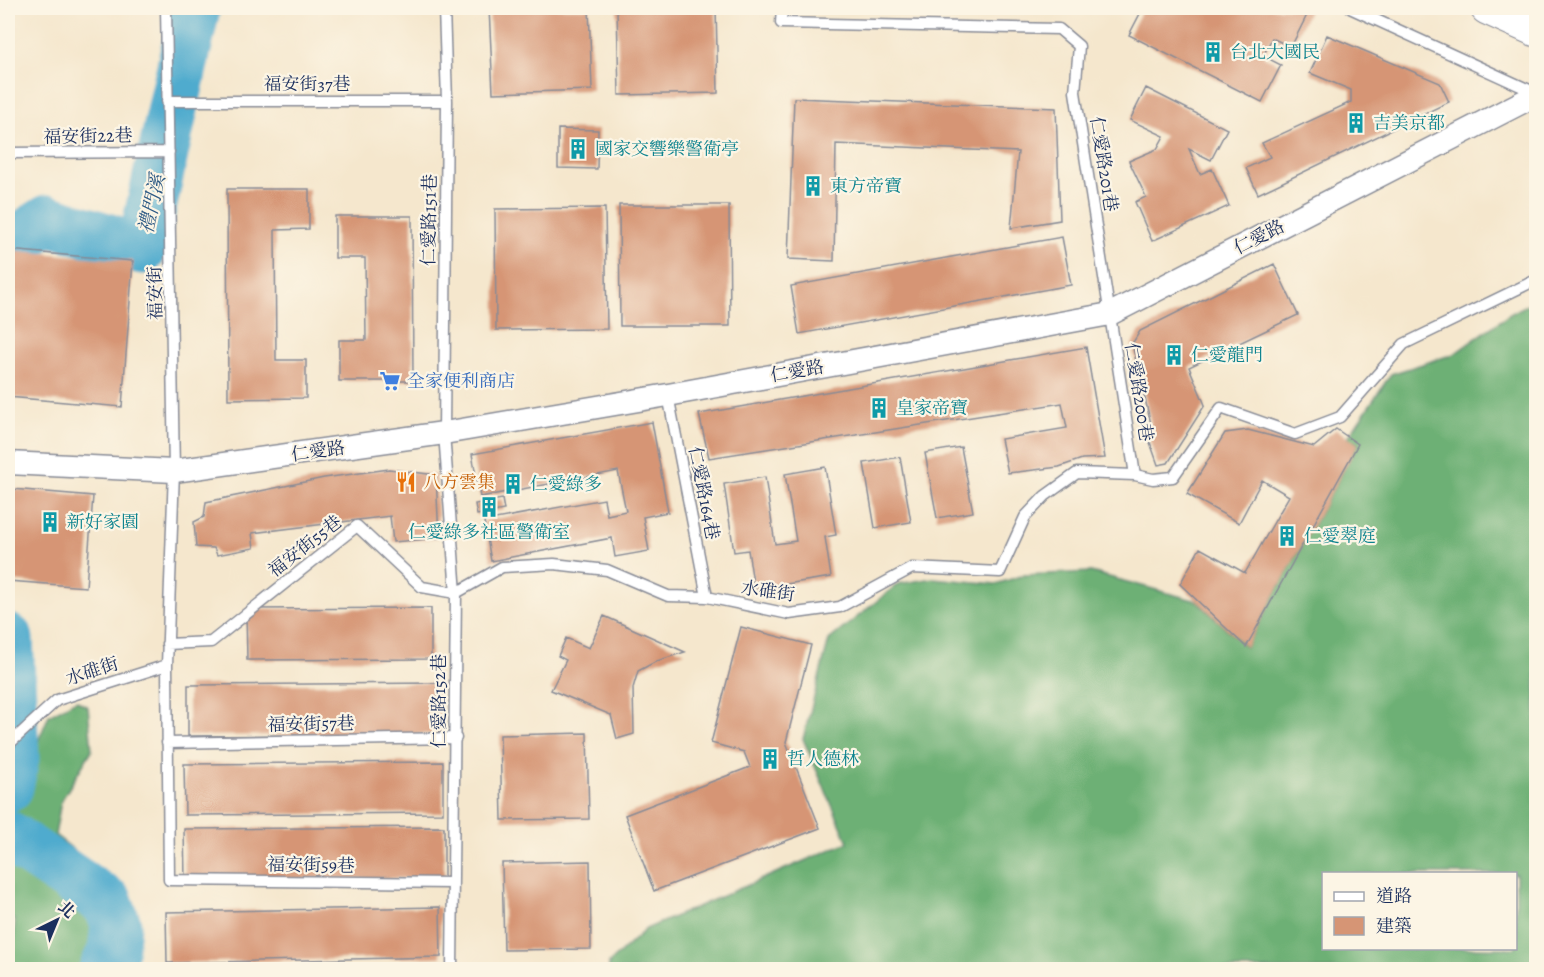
<svg xmlns="http://www.w3.org/2000/svg" width="1544" height="977" font-family="Alegreya,'Noto Serif TC',serif">
	<style>
		.forest { fill: #6db074; stroke: #447069; stroke-width: 1.5; fill-rule: evenodd }
		.lines { fill: none; stroke-linecap: round; stroke-linejoin: round }
		.river { stroke: #50abce; stroke-width: 51 }
		.building { fill: #d69575 }
		.lane-casing { stroke: #888b96; stroke-width: 13 }
		.street-casing { stroke: #888b96; stroke-width: 25 }
		.primary-casing { stroke: #888b96; stroke-width: 35 }
		.lane { stroke: #fff; stroke-width: 10 }
		.street { stroke: #fff; stroke-width: 22 }
		.primary { stroke: #fff; stroke-width: 33 }
		.labels { text-anchor: middle; dominant-baseline: central; stroke-width: 4.5; stroke-linejoin: round; paint-order: stroke }
		.culture-label { font-size: 18px; fill: #0d838f; stroke: #fcf5e5; text-anchor: start }
		.street-label { font-size: 18px; fill: #1b2f5e; stroke: #fcf5e5 }
		.shop-label { font-size: 18px; fill: #366cbe; stroke: #fcf5e5; text-anchor: start }
		.food-label { font-size: 18px; fill: #c56008; stroke: #fcf5e5; text-anchor: start }
		.water-label { font-size: 20px; font-style: italic; fill: #2e5a85; stroke: #fcf5e5 }
	</style>
	<rect width="100%" height="100%" fill="#fcf5e5"/>
	<filter id="ink" filterUnits="userSpaceOnUse"><feTurbulence type="fractalNoise" baseFrequency=".0167" numOctaves="2"/><feDisplacementMap in="SourceGraphic" scale="12" xChannelSelector="R" yChannelSelector="G"/><feConvolveMatrix kernelMatrix="1 2 1 2 8 2 1 2 1" color-interpolation-filters="sRGB"/></filter>
	<filter id="wash" filterUnits="userSpaceOnUse"><feTurbulence type="fractalNoise" baseFrequency=".008" numOctaves="4" result="noise"/><feDisplacementMap in="SourceGraphic" scale="24" xChannelSelector="R" yChannelSelector="G"/><feGaussianBlur stdDeviation="1.35" result="paint"/><feColorMatrix in="noise" values="0 0 0 0 0 0 0 0 0 0 0 0 0 0 0 0 0 1.4 0 .05"/><feComposite in="paint" operator="in"/></filter>
	<g filter="url(#wash)">
		<rect width="100%" height="100%" fill="#f5e7cd"/>
		<path class="forest" d="M1536,300V969L609,970V963L646,929L848,842L803,739L829,640L898,584L933,578L996,584L1024,575L1091,572L1197,601L1246,647L1358,444L1348,437L1391,374L1454,354L1510,314ZM1324,874H1516V948H1324Z
			M76,700L88,707L92,750L61,801L55,835L93,865L123,894L129,932L122,969H8V955L13,953L15,920L8,917V810L14,806L20,784L49,715Z"/>
		<g class="lines">
			<path class="river" d="M8,258L22,237L48,220L142,249L195,8
				M8,639L14,758L8,787
				M8,836L108,903L116,925L113,951L104,970"/>
		</g>
		<g id="blocks">
			<path class="building" d="M489,8H589L592,90L493,93Z
				M617,8H716L718,93L619,95Z
				M1143,8H1307L1310,9L1291,47L1272,38L1263,56L1281,65L1262,102L1129,35Z
				M1327,35L1440,83L1449,102L1258,194L1246,168L1270,157L1262,143L1351,102V90L1310,73Z
				M1146,88L1227,129L1211,160L1189,149L1200,174L1212,169L1229,206L1152,241L1135,202L1146,197L1129,161L1157,149L1164,136L1130,120Z
				M794,98L1056,108L1060,220L1011,228L1018,152L836,144L834,261L788,259Z
				M558,129L598,130L597,169L558,168Z
				M227,189H309V229L275,230L276,360H306V398L228,399Z
				M619,205H729L730,326H620Z
				M605,208L607,329L496,330L495,209Z
				M335,216H412L413,381H339V340H366L365,258H335Z
				M1062,237L1071,285L799,334L791,286Z
				M8,250L133,261L122,407L8,397Z
				M1274,264L1298,315L1189,367L1205,405L1168,463L1158,465L1145,428L1151,424L1132,344L1140,331Z
				M1086,347L1105,458L1082,459L1059,467L1008,473L1001,439L1067,428L1062,403L709,458L699,414Z
				M652,422L668,512L643,517L649,551L615,557L612,538L491,561L484,521L604,499L607,515L626,511L618,471L480,497L472,454Z
				M1336,429L1358,444L1246,647L1180,584L1200,548L1245,573L1289,496L1262,480L1239,523L1187,494L1225,433L1248,430L1314,447Z
				M961,447L973,512L937,518L925,453Z
				M900,457L911,522L875,528L864,463Z
				M825,467L836,535L825,537L831,577L754,589L748,550L734,552L724,484L765,477L775,544L796,541L785,474Z
				M389,469L436,475L439,538L393,542L390,516L252,533L254,548L217,555L214,548L196,547L194,522L204,517L206,502L324,478Z
				M12,489L93,496L86,587L8,581V549Z
				M502,499L504,510L477,515L475,504Z
				M431,608V659L247,660L246,609Z
				M604,616L685,652L657,661L638,671L633,688L634,734L617,739L611,715L551,690L566,660L558,656L566,638L589,648Z
				M741,627L811,645L786,742L820,828L654,891L625,815L750,767L744,752L711,743Z
				M438,683L439,734L188,736V685Z
				M587,733L589,819L502,820L500,735Z
				M443,762V813L185,815L184,764Z
				M444,827V878L185,880L184,829Z
				M590,861L591,949L504,950L502,863Z
				M440,907L441,957L167,963L166,912Z"/>
		</g>
	</g>
	<g filter="url(#ink)">
		<use href="#blocks" fill-opacity="0" stroke="#888b96" stroke-width="1.5"/>
		<g class="lines">
			<g class="lane-casing">
				<path id="lane" d="M166,8L174,471L167,665L169,880L452,883
					M444,8L447,101L444,433L456,593L452,970
					M782,8L781,23L1059,29L1079,46L1075,92L1135,475
					M1350,8L1536,93
					M167,101H447
					M8,153L169,152
					M668,395L707,597
					M167,644L211,642L357,526L422,587L456,593L502,567L554,564L607,570L668,596L707,597L789,614L840,607L912,568L1000,572L1025,517L1045,496L1077,473L1135,475L1153,479L1173,477L1221,408L1295,434L1340,417L1404,344L1536,280
					M167,743L456,738
					M8,745L57,700L167,665"/>
			</g>
			<g class="street-casing">
				<path id="street" d="M8,463L174,471L444,433L668,395L1110,314L1536,95"/>
			</g>
			<g class="primary-casing">
				<path id="primary" d="M1487,8L1536,30"/>
			</g>
			<use href="#lane" class="lane"/>
			<use href="#street" class="street"/>
			<use href="#primary" class="primary"/>
		</g>
	</g>
	<defs>
		<g id="building-bare" transform="scale(1.62)"><path d="M-4-6H4V6H1V3H-1V6H-4ZM-2.5-4.3h1.7v1.8h-1.7ZM.8-4.3h1.7v1.8H.8ZM-2.5-1h1.7V.8h-1.7ZM.8-1h1.7V.8H.8Z" fill="#0f9aa8" stroke="#fcf5e5" stroke-width="2.5" paint-order="stroke"/></g>
		<g id="supermarket-bare" transform="scale(1.62)"><path d="M-6-5.5h2.5l.6 2H6L4.5 2H-2.5L-4.4-4H-6ZM-1.5 3.2a1.3 1.3 0 1 0 .1 0ZM3 3.2a1.3 1.3 0 1 0 .1 0Z" fill="#3f7fe0" stroke="#fcf5e5" stroke-width="2.5" paint-order="stroke"/></g>
		<g id="restaurant-bare" transform="scale(1.62)"><path d="M-5-6h1v4h1v-4h1v4h1v-4h1v5L-1.5 .5V6h-2V.5L-5-1ZM5-6V6H3V1.5H1.5Q1.5-4 5-6Z" fill="#e8710a" stroke="#fcf5e5" stroke-width="2.5" paint-order="stroke"/></g>
	</defs>
	<g fill-rule="evenodd">
		<use href="#building-bare" x="1213" y="52"/>
		<use href="#building-bare" x="1356" y="123"/>
		<use href="#building-bare" x="578" y="149"/>
		<use href="#building-bare" x="813" y="186"/>
		<use href="#building-bare" x="1174" y="355"/>
		<use href="#supermarket-bare" x="390" y="381"/>
		<use href="#building-bare" x="879" y="408"/>
		<use href="#restaurant-bare" x="406" y="482"/>
		<use href="#building-bare" x="513" y="484"/>
		<use href="#building-bare" x="489" y="507"/>
		<use href="#building-bare" x="50" y="522"/>
		<use href="#building-bare" x="1287" y="536"/>
		<use href="#building-bare" x="770" y="759"/>
	</g>
	<g class="labels">
		<g class="culture-label">
			<text x="1230" y="52">台北大國民</text>
			<text x="1373" y="123">吉美京都</text>
			<text x="595" y="149">國家交響樂警衛亭</text>
			<text x="830" y="186">東方帝寶</text>
			<text x="1191" y="355">仁愛龍門</text>
			<text x="896" y="408">皇家帝寶</text>
			<text x="530" y="484">仁愛綠多</text>
			<text x="67" y="522">新好家園</text>
			<text x="489" y="532" text-anchor="middle">仁愛綠多社區警衛室</text>
			<text x="1304" y="536">仁愛翠庭</text>
			<text x="787" y="759">哲人德林</text>
		</g>
		<g class="street-label">
			<text x="307" y="84">福安街37巷</text>
			<text transform="translate(88 136) rotate(-1)">福安街22巷</text>
			<text transform="translate(1104 164) rotate(81)">仁愛路201巷</text>
			<text transform="translate(429 220) rotate(-89)">仁愛路151巷</text>
			<text transform="translate(1259 237) rotate(-27)">仁愛路</text>
			<text transform="translate(155 293) rotate(-91)">福安街</text>
			<text transform="translate(797 371) rotate(-10)">仁愛路</text>
			<text transform="translate(1139 392) rotate(81)">仁愛路200巷</text>
			<text transform="translate(318 451) rotate(-8)">仁愛路</text>
			<text transform="translate(704 493) rotate(79)">仁愛路164巷</text>
			<text transform="translate(305 546) rotate(-38)">福安街55巷</text>
			<text transform="translate(768 591) rotate(8)">水碓街</text>
			<text transform="translate(92 671) rotate(-18)">水碓街</text>
			<text transform="translate(439 701) rotate(-90)">仁愛路152巷</text>
			<text transform="translate(311 724) rotate(-1)">福安街57巷</text>
			<text transform="translate(311 865) rotate(1)">福安街59巷</text>
		</g>
		<g class="shop-label">
			<text x="407" y="381">全家便利商店</text>
		</g>
		<g class="food-label">
			<text x="423" y="482">八方雲集</text>
		</g>
		<g class="water-label">
			<text transform="translate(152 204) rotate(-78)">禮門溪</text>
		</g>
	</g>
	<rect width="1544" height="977" fill="none" stroke="#fcf5e5" stroke-width="30"/>
	<rect x="1322" y="872" width="195" height="78" fill="#fcf5e5" stroke="#a2a6af" stroke-width="1.5"/>
	<rect x="1334" y="892" width="30" height="9" fill="#ffffff" stroke="#a2a6af" stroke-width="1.5"/>
	<text x="1376" y="902" font-size="18" fill="#1b2f5e">道路</text>
	<rect x="1334" y="917" width="30" height="18" fill="#d69575" stroke="#a2a6af" stroke-width="1.5"/>
	<text x="1376" y="932" font-size="18" fill="#1b2f5e">建築</text>
	<g transform="translate(57 920) rotate(43)" stroke="#fcf5e5" stroke-width="4.5" paint-order="stroke">
	<path d="M0-4.5L10 22L0 15L-10 22Z" fill="#1b2f5e"/>
	<text y="-9" font-size="16" font-weight="bold" text-anchor="middle" fill="#1b2f5e">北</text>
	</g>
</svg>
